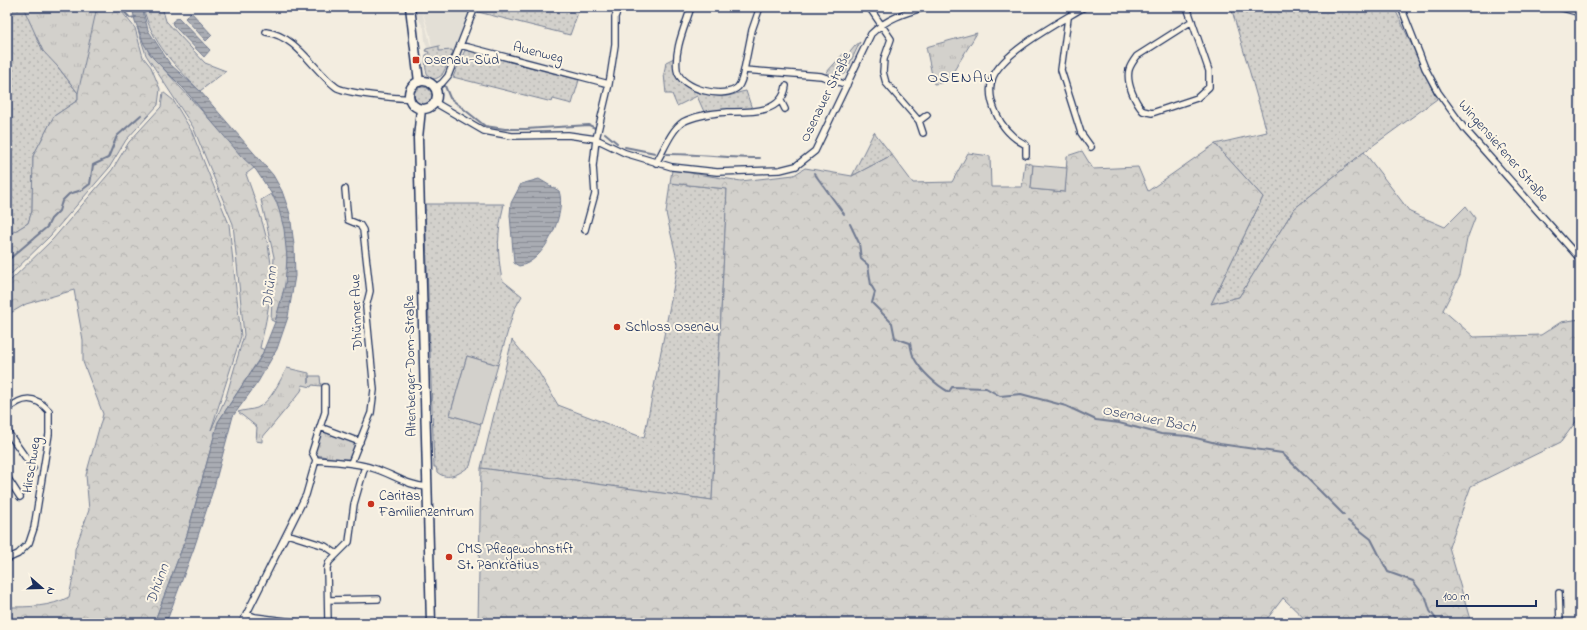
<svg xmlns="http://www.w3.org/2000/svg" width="1587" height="630" font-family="'Indie Flower',sans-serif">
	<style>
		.built { fill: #e3dfd6 }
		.grass { fill: url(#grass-dots); stroke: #778095 }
		.forest { fill: url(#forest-crowns); stroke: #778095 }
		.park { fill: url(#park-tufts); stroke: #778095 }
		.garden { fill: #d3d1cc; stroke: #778095 }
		.water { fill: url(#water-rules); stroke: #707a91 }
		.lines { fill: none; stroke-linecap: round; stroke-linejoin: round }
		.stream { stroke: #707a91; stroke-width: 2 }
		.minor-casing { stroke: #1b2f5e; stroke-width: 8 }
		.secondary-casing { stroke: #1b2f5e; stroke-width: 11 }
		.minor { stroke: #fcf5e5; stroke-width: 5.5 }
		.secondary { stroke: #fcf5e5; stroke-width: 8 }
		.poi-dot { fill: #c8321e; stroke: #fcf5e5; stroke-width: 1.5 }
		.labels { text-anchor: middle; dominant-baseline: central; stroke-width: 4; stroke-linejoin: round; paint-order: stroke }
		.street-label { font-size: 14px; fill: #1b2f5e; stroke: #fcf5e5 }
		.poi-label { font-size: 14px; fill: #1b2f5e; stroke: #fcf5e5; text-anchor: start }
		.water-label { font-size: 15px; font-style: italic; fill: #465478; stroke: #fcf5e5 }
		.quarter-label { font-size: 16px; letter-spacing: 1px; fill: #1b2f5e; stroke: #fcf5e5 }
	</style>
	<defs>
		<pattern id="grass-dots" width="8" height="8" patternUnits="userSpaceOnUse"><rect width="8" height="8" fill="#d3d1cc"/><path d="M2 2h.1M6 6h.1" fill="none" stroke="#b5b4b2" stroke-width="1.8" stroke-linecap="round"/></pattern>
		<pattern id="forest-crowns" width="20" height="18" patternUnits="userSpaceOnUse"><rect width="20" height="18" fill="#d3d1cc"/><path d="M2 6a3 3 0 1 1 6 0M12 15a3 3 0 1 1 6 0" fill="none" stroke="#b5b4b2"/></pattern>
		<pattern id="park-tufts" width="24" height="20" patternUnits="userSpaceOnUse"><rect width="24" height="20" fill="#d3d1cc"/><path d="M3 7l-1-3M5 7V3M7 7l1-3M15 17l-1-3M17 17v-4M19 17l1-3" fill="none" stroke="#b5b4b2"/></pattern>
		<pattern id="water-rules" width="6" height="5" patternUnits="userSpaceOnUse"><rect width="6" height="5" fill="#a9acb3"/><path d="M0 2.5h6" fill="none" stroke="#898c95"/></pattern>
	</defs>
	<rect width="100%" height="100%" fill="#f3ede0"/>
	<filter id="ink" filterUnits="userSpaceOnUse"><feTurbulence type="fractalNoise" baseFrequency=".025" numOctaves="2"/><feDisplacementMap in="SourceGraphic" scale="8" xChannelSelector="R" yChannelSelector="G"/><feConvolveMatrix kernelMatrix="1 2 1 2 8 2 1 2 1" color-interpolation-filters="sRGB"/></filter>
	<g filter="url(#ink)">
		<path class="built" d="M416,7H420L422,11L433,55L430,35L421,7H471L447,69L440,77H430L425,70V54H428V51L425,41L424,28L418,18Z"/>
		<path class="grass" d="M7,7H30L58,67L78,93V100L54,116L33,156L32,211L28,223L7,236Z
			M143,7H162L166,21L205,63L226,71L200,91C174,65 152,43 143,7Z
			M479,7H580L570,35L478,12Z
			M1231,7H1394L1437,99L1364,152L1294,209L1239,297L1211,304L1263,197L1215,144L1267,132Z
			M860,42L845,74L836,76L826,73L843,54L846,57L855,46Z
			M439,46V51L452,50L453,53L442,75C426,88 424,65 426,55L428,54L429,52L425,51L426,49Z
			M465,50L579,80L572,104L553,99L552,102L453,77Z
			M674,58C673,89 700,97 727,96C734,95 739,92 746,91L752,109L705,114L697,96L677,106L672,94H666L664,74L666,62Z
			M414 96a9 9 0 1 1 18 0a9 9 0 1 1-18 0Z
			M874,132L892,155L852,176Z
			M670,183L727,189L712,500L481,468L512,340L538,371L558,405L644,438L678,264L666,213Z
			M425,204H504C497,233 497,252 502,280L522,296L514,310L498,365L467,356L450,415L481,424L470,466C460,473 448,482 437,472L436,467H434Z"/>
		<path class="forest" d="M30,7H118L135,28L143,57L151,67L160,89L158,105L126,140L109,168L50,236L7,278V236L28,223L32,211L33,156L54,116L78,100V93L37,40Z
			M137,27L149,53L254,168L246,174C255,200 266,228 270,257C275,284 266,321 260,348L265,350L218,422L187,535L154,623H7V607C29,607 50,607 69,597L74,572L75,549L89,510L86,475L103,414L83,362V340L74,290L26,304L7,315V284L53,239L112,170L129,142L161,107L163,92L173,100L191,130L229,224L241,336L211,430L226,397L244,335L233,224L193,127L146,55Z
			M1215,144L1263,197L1211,304L1239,297L1294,209L1364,152L1410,212L1445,227L1466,206L1475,218L1467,239L1460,276L1443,310L1474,337L1541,335L1561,322L1580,319V416L1561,442L1471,486L1449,547L1471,623H1309L1283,598L1264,623H478L481,468L712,500L727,189L670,183L672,170L741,181L794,175L805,168L852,176L892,155L913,183L952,182L968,153L990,156L991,187H1022L1025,162L1033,165L1031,189L1065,192L1067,156L1082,151L1093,169L1138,167L1148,191Z
			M271,194C288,218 289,257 285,285C283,297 278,310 275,322L271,320L274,257L261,200Z"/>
		<path class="park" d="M23,7H97L78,93L58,67L43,51Z
			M977,33L947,82L934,84L926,47Z
			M287,368L309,373V383V376H320L321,386L312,385L311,387L303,385L301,391L262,438V442L256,441L257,427L238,412C244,410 251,410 257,408C271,402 280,380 287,368Z
			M322,432L332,434L354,443V447L349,459H338L316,455L315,450Z"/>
		<path class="garden" d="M1033,165L1067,168L1065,192L1031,189Z
			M467,356L498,365L481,424L450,415Z"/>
		<path class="water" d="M132,7H142L148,30L170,64L200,91L273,175L282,191L290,214L294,245L295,276L288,317L277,349L258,382L233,416L214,487L194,548L166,623H154L187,535L218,422L261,357L275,322L285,285L287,258L284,229L277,202L256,170L241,156L184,89L153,58L144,44L135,21Z
			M191,12L212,35L206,41L185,18Z
			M178,17L210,50L204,57L173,25L172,22Z
			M539,179L559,191C567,213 544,263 519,266L514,263L510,215L511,203L521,184Z"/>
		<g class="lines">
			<path class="stream" d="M120,7L130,18L136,17
				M445,86L450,98L485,126L505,129H526L589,125L595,128
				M605,133L617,143
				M625,147L655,153
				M667,154C698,154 729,158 760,158
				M814,173L844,214
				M850,224L859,243L861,259L868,265L871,285L875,292L872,303L892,323L895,338L910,343C911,348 912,354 914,358C921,371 936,385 949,392L952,387L986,388L1000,396L1021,394L1066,406L1096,420L1119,423L1161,434L1188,436L1220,444L1282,453L1344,515
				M7,261L47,227L51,219L59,211L62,201L69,194L82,190L90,184L93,165L108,158L117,136L141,115
				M1348,521L1371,539L1388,572L1413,581L1426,598L1430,611L1439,623"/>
			<g class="minor-casing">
				<path id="minor" d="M691,7C685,27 674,49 677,70C680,89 725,100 738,87C742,82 743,76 744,70
					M760,7L752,30L744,70L821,76L847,85
					M869,7L891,39L884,59L883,72L886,83L919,121L923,133
					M1187,7L1209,71V87L1197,98L1152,113L1143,111C1135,102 1126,83 1129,70C1130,66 1134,60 1137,56L1192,21
					M1401,7L1425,68L1438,92L1464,128L1580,259
					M1559,7L1580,13
					M1068,18L1061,70L1081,133L1091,147
					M266,32C297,36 313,70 336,87C344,93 397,99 409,98
					M460,45L609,84
					M435,88L442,83L448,76L475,7
					M781,101L785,109
					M434,102L484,131L512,136L568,135L596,139L625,153L672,167L717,172L780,170L796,166L815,151L871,34C887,18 905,13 926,7
					M919,121L927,115
					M1026,155V145C1012,138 1002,127 996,113C991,102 988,89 993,77C1004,51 1060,22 1084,7
					M656,163C664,150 671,130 683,122C696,115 714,113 728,112C750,112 782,114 786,86
					M345,189L348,220L360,225L363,230L370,291L366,307L374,390L371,413L351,463
					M585,230L595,194L593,166L596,139L609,84L615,45V17L619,7
					M325,387V412L320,427L360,442
					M7,410C22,396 35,395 49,411V434L34,528L29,543L18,554L7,559
					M7,431L33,468
					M316,460C334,462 354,462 372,468C391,473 407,486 428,487
					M316,460L312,452L320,427
					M7,477L20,497
					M287,534L325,546L337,554
					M1559,593L1560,623
					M328,600L378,599
					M247,614L255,617L301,623
					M242,623L306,495L316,460
					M328,623L327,568L329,562L349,542L354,504L365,466"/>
			</g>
			<g class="secondary-casing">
				<path id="secondary" d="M410,7L419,82
					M409 95a14 14 0 1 1 28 0a14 14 0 1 1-28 0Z
					M421,109L418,138L431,623"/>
			</g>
			<use href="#minor" class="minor"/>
			<use href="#secondary" class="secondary"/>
		</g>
	</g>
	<g class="poi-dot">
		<rect x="412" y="56" width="8" height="8" rx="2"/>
		<circle cx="617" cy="327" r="4"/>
		<circle cx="371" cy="504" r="4"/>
		<circle cx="449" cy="557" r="4"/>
	</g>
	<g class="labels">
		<g class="street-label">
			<text transform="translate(538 53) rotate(14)">Auenweg</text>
			<text transform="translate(826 97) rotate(-64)">Osenauer Straße</text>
			<text transform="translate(1503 151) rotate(49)">Wingensiefener Straße</text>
			<text transform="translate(357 312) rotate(-92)">Dhünner Aue</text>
			<text transform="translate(411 366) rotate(-91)">Altenberger-Dom-Straße</text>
			<text transform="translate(32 465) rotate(-81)">Hirschweg</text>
		</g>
		<g class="poi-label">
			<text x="424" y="60">Osenau-Süd</text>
			<text x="625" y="327">Schloss Osenau</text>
			<text x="379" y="496">Caritas<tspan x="379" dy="16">Familienzentrum</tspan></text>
			<text x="457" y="549">CMS Pflegewohnstift<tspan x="457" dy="16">St. Pankratius</tspan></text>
		</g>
		<g class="water-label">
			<text transform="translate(270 287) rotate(-83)">Dhünn</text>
			<text transform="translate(1149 419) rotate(11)">Osenauer Bach</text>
			<text transform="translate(158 584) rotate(-70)">Dhünn</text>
		</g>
		<g class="quarter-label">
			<text x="961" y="78">OSENAU</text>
		</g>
	</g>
	<rect width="1587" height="630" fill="none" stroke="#fcf5e5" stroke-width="24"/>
	<rect x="12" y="12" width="1563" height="606" fill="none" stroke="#1b2f5e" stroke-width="1.5" filter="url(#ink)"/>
	<g transform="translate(42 588) rotate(110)" stroke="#fcf5e5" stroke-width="3" paint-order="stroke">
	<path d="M0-3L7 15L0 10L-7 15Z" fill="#1b2f5e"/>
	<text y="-6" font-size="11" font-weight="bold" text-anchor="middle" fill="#1b2f5e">N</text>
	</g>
	<path d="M1437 600v6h99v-6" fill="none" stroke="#1b2f5e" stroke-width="2"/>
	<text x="1443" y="600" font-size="12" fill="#1b2f5e" stroke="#fcf5e5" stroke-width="3" paint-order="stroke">100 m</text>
</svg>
